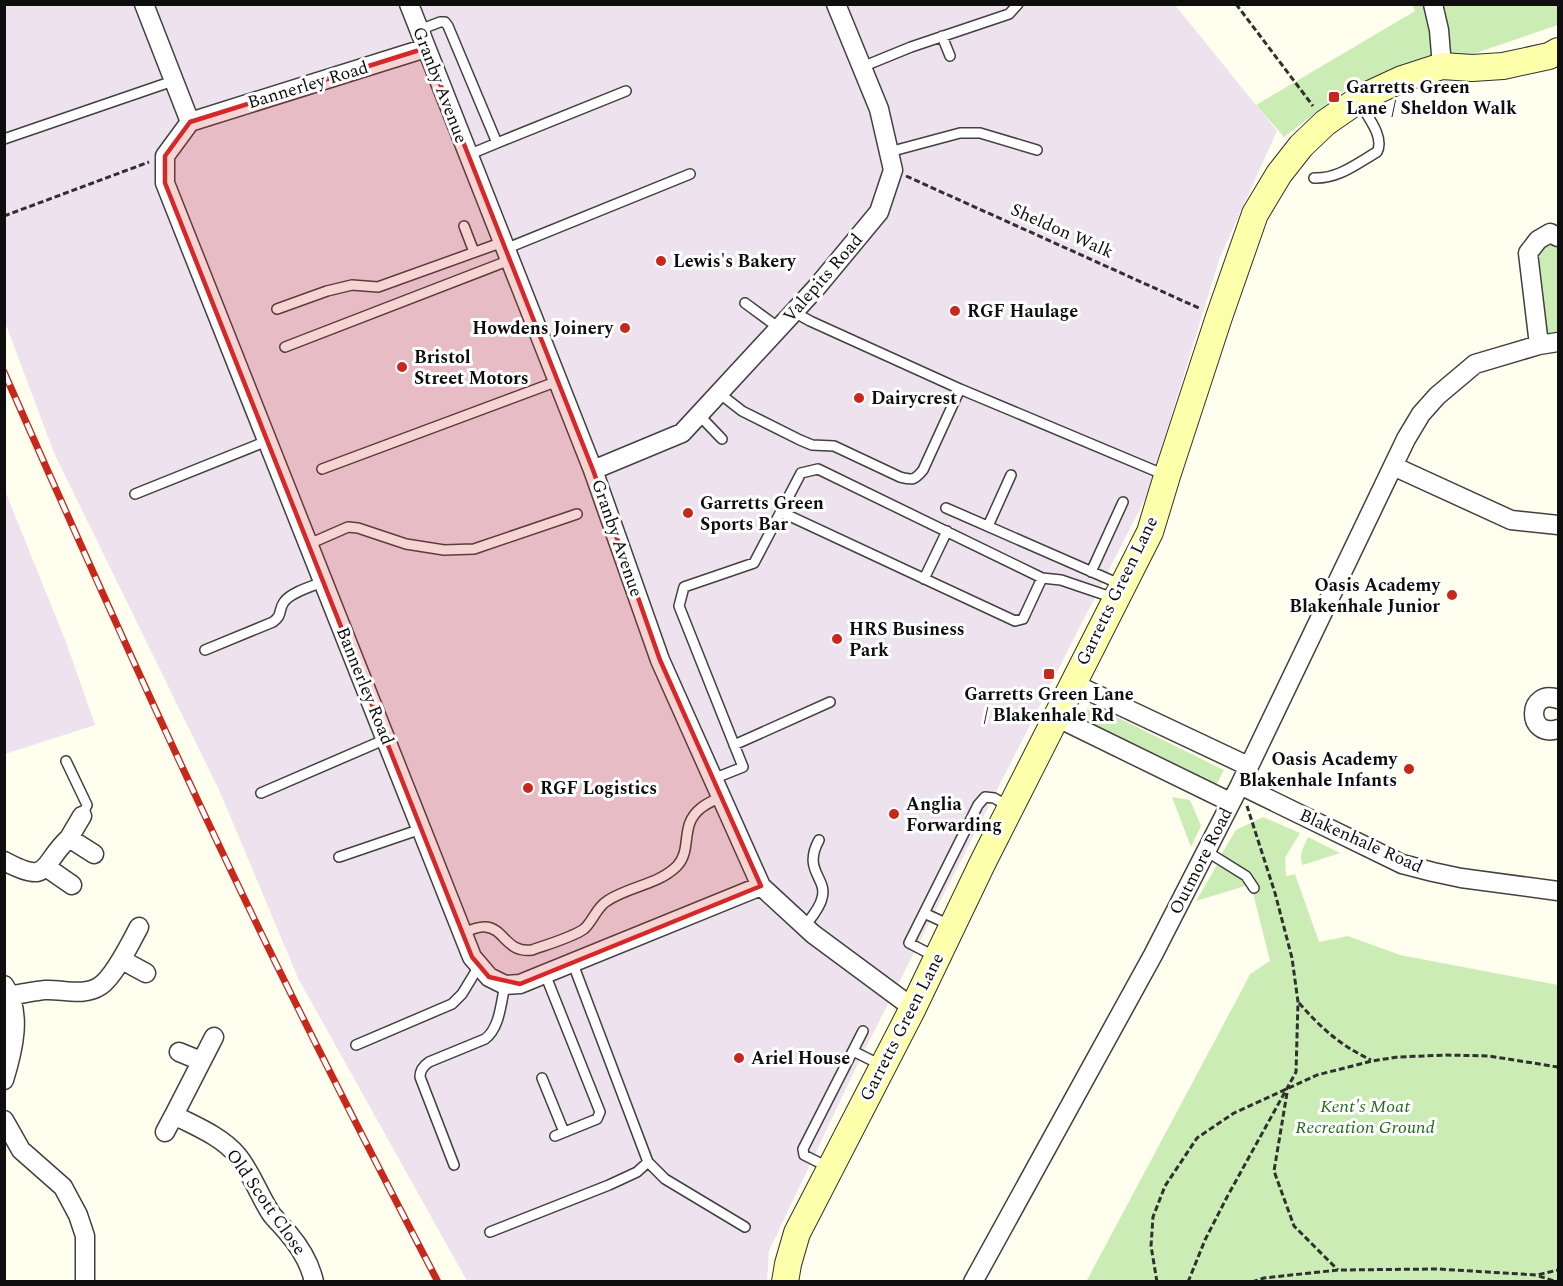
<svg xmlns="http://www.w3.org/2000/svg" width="1563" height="1286" font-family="Spectral,serif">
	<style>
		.industrial { fill: #ede2ed }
		.green { fill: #cbedb5 }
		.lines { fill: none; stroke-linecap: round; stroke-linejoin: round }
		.lane-casing { stroke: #414141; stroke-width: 12 }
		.street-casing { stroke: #414141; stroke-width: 21 }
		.secondary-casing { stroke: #303030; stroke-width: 28 }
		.path { stroke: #303030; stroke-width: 3; stroke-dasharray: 6 3; stroke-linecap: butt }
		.lane { stroke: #fff; stroke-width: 9 }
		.street { stroke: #fff; stroke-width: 18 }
		.secondary { stroke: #feffaa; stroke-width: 26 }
		.rail-casing { stroke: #c8281c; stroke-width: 7 }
		.rail { stroke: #fff; stroke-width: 4.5; stroke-dasharray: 14; stroke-linecap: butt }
		.marked { fill: #d62828; fill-opacity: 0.2; stroke: #d62828; stroke-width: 4.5; stroke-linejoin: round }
		.poi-dot { fill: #c8281c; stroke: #fff; stroke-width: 2 }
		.labels { text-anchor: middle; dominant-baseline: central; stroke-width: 6; stroke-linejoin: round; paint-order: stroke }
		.street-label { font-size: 18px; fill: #0e0e0e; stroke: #fff }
		.poi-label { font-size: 18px; font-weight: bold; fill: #0e0e0e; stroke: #fff; text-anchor: start }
		.park-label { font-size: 18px; font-style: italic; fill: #206b19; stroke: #fff }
	</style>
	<rect width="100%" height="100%" fill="#fffeef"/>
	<path class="industrial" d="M5,5H1175L1277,131L1220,257L1147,495L860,1059L769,1251L767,1281H467L298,978L220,792L54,453L5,322Z
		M5,491L66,642L95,725L5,754Z"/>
	<path class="green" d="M1557,4L1558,8V25L1470,55L1417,61L1344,91L1284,137L1256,105L1415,11L1412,5Z
		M1558,237V342L1539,345L1531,271L1538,240Z
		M1090,704L1224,770L1215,787L1081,722Z
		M1172,797L1190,800L1201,826L1191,847Z
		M1263,817L1300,833L1285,858L1286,876L1295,874L1319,942L1348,936L1400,955L1558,985V1281L1086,1282L1244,986L1250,974L1270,961L1252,889L1253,878L1246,871L1221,855L1236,830Z
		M1308,837L1340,853L1303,865C1298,855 1304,847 1308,837Z
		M1217,865L1243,881L1245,886L1196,901Z"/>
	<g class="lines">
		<g class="lane-casing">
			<path id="lane" d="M419,30L440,22H445L448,26L497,143L626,91
				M942,36L950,56
				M862,67L911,47L1009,14L1018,4
				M4,139L173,81
				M889,152L960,133H980L1037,150
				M468,155L497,143
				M1314,178C1338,179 1356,164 1377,152C1385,137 1367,116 1359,102
				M464,226L474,252
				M505,249L690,174
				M745,303L779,328
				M277,309L327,291L352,285L378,287L503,242
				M794,312L810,321L960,389L1165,475
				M285,347L510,260
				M719,393L742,411L800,440L812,445L834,446L900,477C912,480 914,481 923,470L960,389
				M699,415L722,439
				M322,469L558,381
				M135,494L267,441
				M946,508L1122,585
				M781,512L1015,621L1023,619L1042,578
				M988,526L1011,475
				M309,544L348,527L358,528L406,544L444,550L474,549L577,514
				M1091,572L1123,502
				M924,579L947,531
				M205,650L273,622C283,615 278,610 284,602C291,592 313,586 323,582
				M734,745L830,702
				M66,761L87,805L82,816
				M713,779L743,767L679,606L684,587L754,563L801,473L818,469L1042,578L1061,580L1114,598
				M261,793L386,739
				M1206,851L1246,876L1254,888
				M339,857L421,829
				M924,913L952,926
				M805,926C811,918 820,908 822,898C828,878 802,871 819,840
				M463,933C470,930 479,926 486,927C505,929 506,953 532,950C546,945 573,937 584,929C593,921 596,908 607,901C629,886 658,885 677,866C693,849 679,825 701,808C707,803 715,800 721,797
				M936,957L909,943L978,805L985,797L994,798L1008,806
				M573,964L648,1162L665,1179L745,1227
				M545,974L600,1112L597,1119L555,1136
				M356,1045L452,1004L462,994L479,966
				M853,1051L881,1065
				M542,1078L564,1132
				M454,1165L420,1077C420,1070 423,1066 429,1062L485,1039C500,1028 501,1002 505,985
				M828,1167L804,1155L803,1149L863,1031
				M490,1232L609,1185L637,1172L648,1162"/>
		</g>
		<g class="street-casing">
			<path id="street" d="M144,4L190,122
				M409,4L593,470L660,660L761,886L813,934L913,1008
				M1433,4L1439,30L1442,66
				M426,48L190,122L165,156V183L472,957L489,977L505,985L520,984L761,886
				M1539,345L1528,253L1538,240L1550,233L1558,237
				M1393,466L1511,520L1558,525
				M593,470L682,433L816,288L879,212L893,170L879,109L836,4
				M1072,683L1248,766
				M1558,699C1526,688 1526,739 1558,729
				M1056,717L1230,802
				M1240,785L1402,864L1433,872L1461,878L1558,891
				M69,838L82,816
				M4,861C51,886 40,865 69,838L94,854
				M46,867L72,885
				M122,960L146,973
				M4,985C23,1012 13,1051 4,1080
				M12,995C22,994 34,991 45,990C63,989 83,997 100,986C114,977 131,942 139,927
				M214,1037L174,1115C195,1126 221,1136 237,1155C252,1173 259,1196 272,1215C277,1221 283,1227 288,1233C300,1247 310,1263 314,1282
				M179,1052L201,1061
				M4,1120L21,1150L63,1187L78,1215L85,1236V1280
				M165,1132L174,1115
				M973,1282L1153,955L1240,785L1406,439L1421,414L1437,396L1475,364L1539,345L1558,342"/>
		</g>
		<g class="secondary-casing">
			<path id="secondary" d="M785,1282L788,1264L797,1233L913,1008L983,862L1150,532L1167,476L1219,317L1255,214L1279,174L1301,146L1325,123L1361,98L1402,79L1442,66L1472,68L1503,66L1549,56L1558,51"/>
		</g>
		<path class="path" d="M1236,4L1313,106
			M906,176L1201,309
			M4,216L149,162
			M1299,1003C1322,1029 1340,1045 1371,1060
			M1287,1093L1274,1171L1294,1226L1338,1270
			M1539,1276L1557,1282
			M1157,1282L1151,1246L1153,1217L1165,1186L1197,1138L1234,1113L1317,1075L1372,1061L1398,1057L1446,1055L1489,1056L1558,1067
			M1188,1282L1205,1240L1227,1197L1296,1072L1298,1002L1292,958L1275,893L1247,806
			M1252,1282L1264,1278L1338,1270L1438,1269L1537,1275L1558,1270"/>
		<use href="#lane" class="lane"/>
		<use href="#street" class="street"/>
		<use href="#secondary" class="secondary"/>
		<g class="rail-casing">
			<path id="rail" d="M4,372C79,542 155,712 235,879C300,1015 368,1148 438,1282"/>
		</g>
		<use href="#rail" class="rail"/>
	</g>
	<path class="marked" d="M426,48L593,470L660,660L761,886L520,984L489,977L472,957L165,183V156L190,122Z"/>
	<g class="poi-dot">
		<rect x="1328" y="91" width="12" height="12" rx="3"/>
		<circle cx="661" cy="261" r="6"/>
		<circle cx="955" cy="311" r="6"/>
		<circle cx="625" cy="328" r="6"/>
		<circle cx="402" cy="367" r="6"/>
		<circle cx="859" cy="398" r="6"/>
		<circle cx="688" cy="513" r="6"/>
		<circle cx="1452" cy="595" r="6"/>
		<circle cx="837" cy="639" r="6"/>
		<rect x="1043" y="668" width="12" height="12" rx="3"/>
		<circle cx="1409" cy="769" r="6"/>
		<circle cx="528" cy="788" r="6"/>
		<circle cx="894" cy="814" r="6"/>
		<circle cx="739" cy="1058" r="6"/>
	</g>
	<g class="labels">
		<g class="street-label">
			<text transform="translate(308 85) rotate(-17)">Bannerley Road</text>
			<text transform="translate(440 85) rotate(69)">Granby Avenue</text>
			<text transform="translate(1062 231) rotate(24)">Sheldon Walk</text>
			<text transform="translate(823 278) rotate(-49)">Valepits Road</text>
			<text transform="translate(617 538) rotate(71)">Granby Avenue</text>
			<text transform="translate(1117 591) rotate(-64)">Garretts Green Lane</text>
			<text transform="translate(365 686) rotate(68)">Bannerley Road</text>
			<text transform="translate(1361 841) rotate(24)">Blakenhale Road</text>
			<text transform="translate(1201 861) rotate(-63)">Outmore Road</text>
			<text transform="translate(902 1027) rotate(-63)">Garretts Green Lane</text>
			<text transform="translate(266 1202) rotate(55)">Old Scott Close</text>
		</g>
		<g class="poi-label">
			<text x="1346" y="87">Garretts Green<tspan x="1346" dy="21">Lane / Sheldon Walk</tspan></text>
			<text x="673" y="261">Lewis's Bakery</text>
			<text x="967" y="311">RGF Haulage</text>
			<text x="613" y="328" text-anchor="end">Howdens Joinery</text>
			<text x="414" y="357">Bristol<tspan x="414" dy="21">Street Motors</tspan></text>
			<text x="871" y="398">Dairycrest</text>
			<text x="700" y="503">Garretts Green<tspan x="700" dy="21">Sports Bar</tspan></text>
			<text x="1440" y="585" text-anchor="end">Oasis Academy<tspan x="1440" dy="21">Blakenhale Junior</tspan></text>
			<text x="849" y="629">HRS Business<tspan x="849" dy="21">Park</tspan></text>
			<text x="1049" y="694" text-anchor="middle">Garretts Green Lane<tspan x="1049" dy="21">/ Blakenhale Rd</tspan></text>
			<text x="1397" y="759" text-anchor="end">Oasis Academy<tspan x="1397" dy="21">Blakenhale Infants</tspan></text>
			<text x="540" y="788">RGF Logistics</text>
			<text x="906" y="804">Anglia<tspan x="906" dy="21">Forwarding</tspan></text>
			<text x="751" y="1058">Ariel House</text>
		</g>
		<g class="park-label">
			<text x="1365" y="1106">Kent's Moat<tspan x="1365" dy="21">Recreation Ground</tspan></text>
		</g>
	</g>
	<rect width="1563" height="1286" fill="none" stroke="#0e0e0e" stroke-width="12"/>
</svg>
